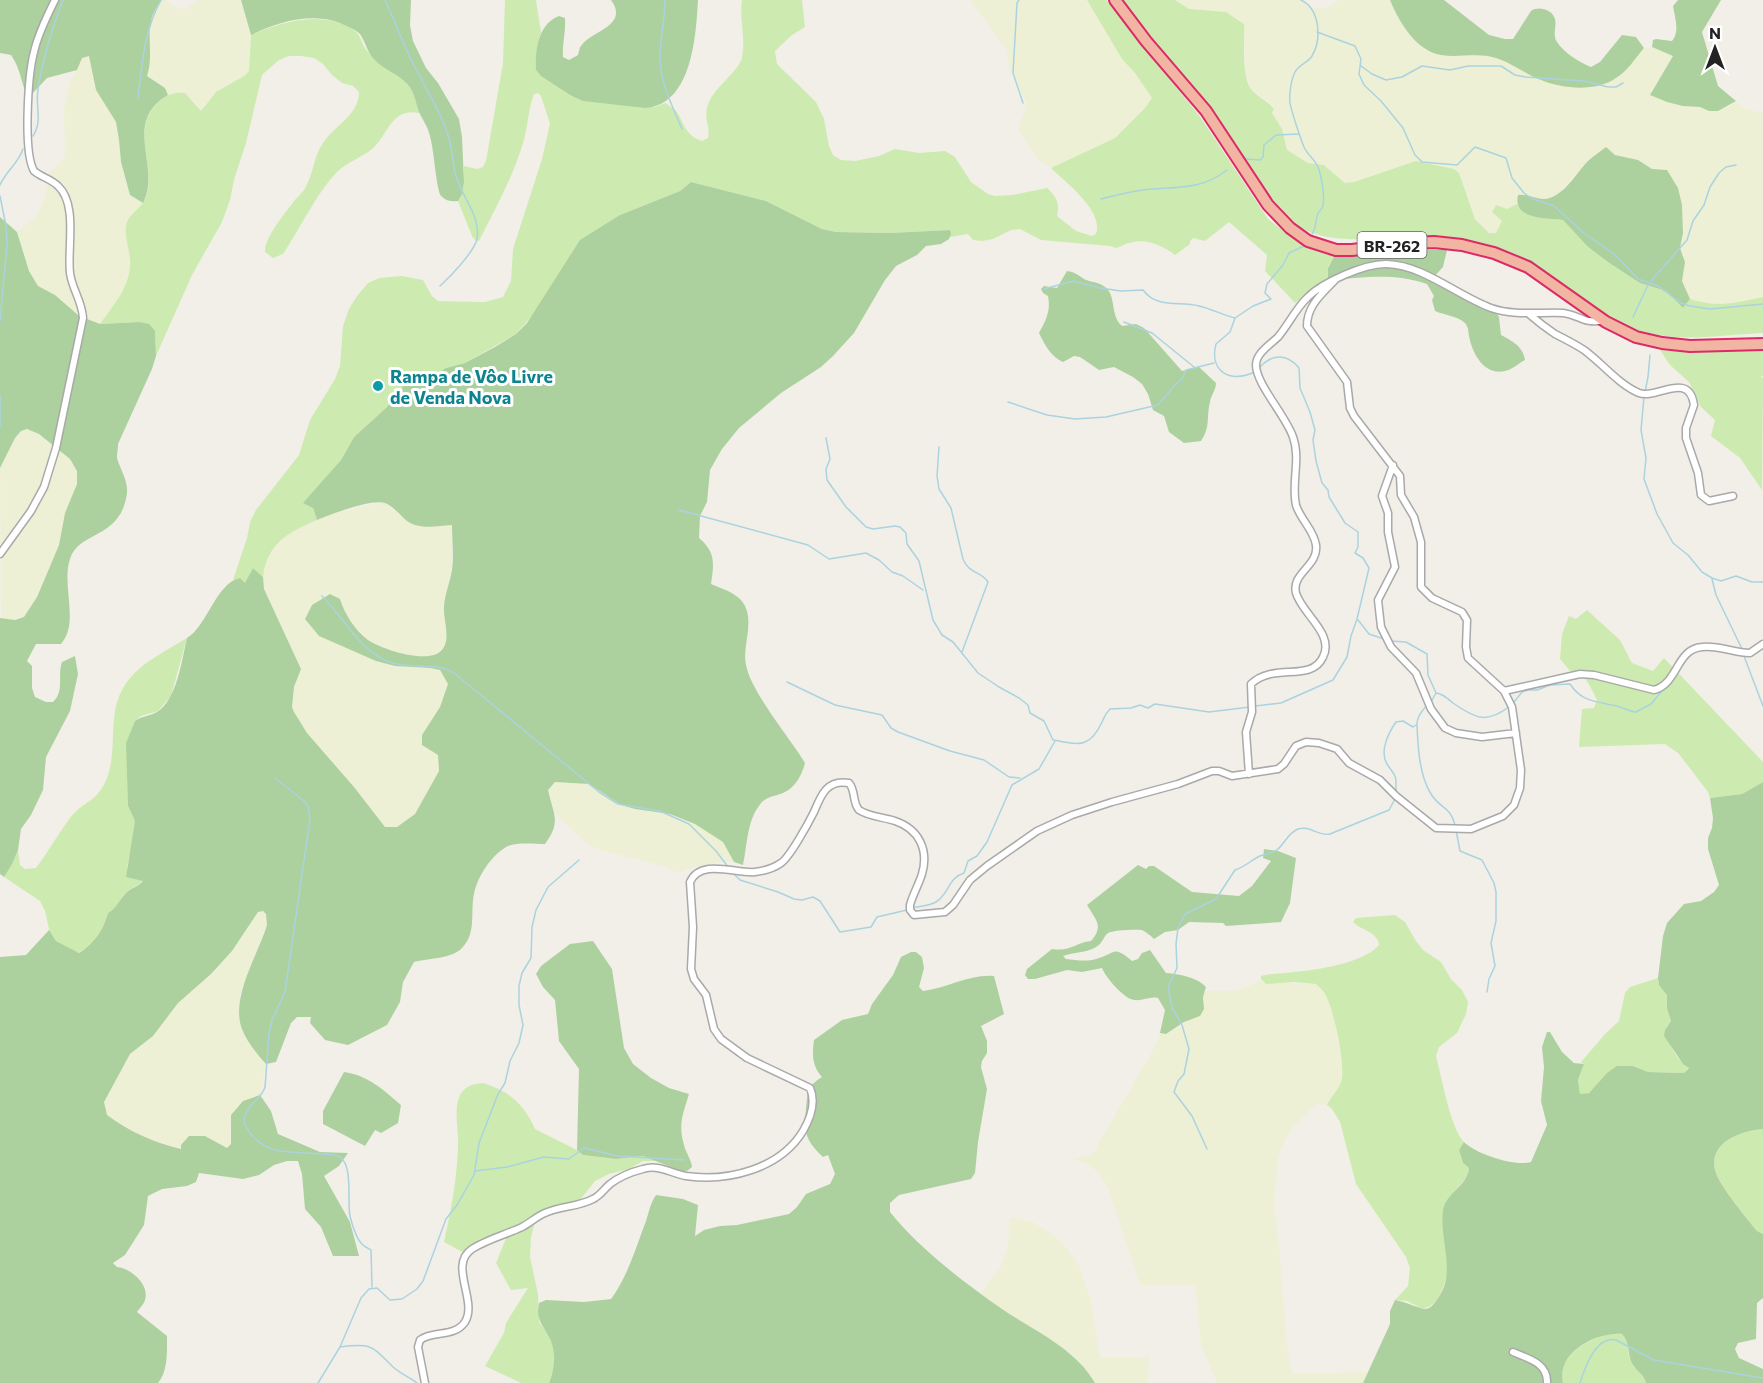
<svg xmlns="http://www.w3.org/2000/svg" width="1763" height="1383" font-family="Commissioner,sans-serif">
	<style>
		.farmland { fill: #eef0d5 }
		.grass { fill: #cdebb0 }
		.forest { fill: #add19e }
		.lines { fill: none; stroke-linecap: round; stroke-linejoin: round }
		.stream { stroke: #aad3df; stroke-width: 1.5 }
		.minor-casing { stroke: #a9a9a9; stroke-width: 9 }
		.trunk-casing { stroke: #dc2a67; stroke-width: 14 }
		.minor { stroke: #fff; stroke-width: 6 }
		.trunk { stroke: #f2b4a3; stroke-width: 10 }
		.culture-dot { fill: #0f9aa8; stroke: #fff; stroke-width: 2 }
		.labels { text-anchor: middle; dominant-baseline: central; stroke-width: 6; stroke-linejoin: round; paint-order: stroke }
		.shield { fill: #fff; stroke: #646464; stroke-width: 1.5 }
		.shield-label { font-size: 16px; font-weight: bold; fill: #222 }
		.culture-label { font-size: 18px; font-weight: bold; fill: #0d838f; stroke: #fff; text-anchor: start }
	</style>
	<rect width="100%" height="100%" fill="#f2efe9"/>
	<path class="farmland" d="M162,0H166L176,8L186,9L198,0H241L251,35L249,71L244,76L216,92L200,111L195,102L174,92L168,95L165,88L147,76L149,27L152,13Z
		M970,0H1087L1122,59L1135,73L1152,98L1145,108L1115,138L1051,168L1037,158L1018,129L1027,105L1009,67L1007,51Z
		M1175,0H1305L1312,8H1320L1329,7L1339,0H1390L1406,31L1472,55L1495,57L1541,80L1559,86L1583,88L1602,85L1618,78L1644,48L1654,47L1674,56L1650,94L1683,106L1700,107L1709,111L1726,108L1736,101L1744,108L1763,113V297L1726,305L1706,304L1690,299L1682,282L1684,272V256L1680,248L1683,232L1682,205L1652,170L1638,160L1615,155L1606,148L1590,159L1558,194L1548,199H1539L1523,194L1517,200V204L1507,209H1503L1502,224L1496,233L1491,234L1475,219L1459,173L1454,169L1416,161L1354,182L1345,183L1324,165L1308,163L1287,150L1282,129L1272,113L1274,109L1269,102L1251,89L1246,74L1244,24L1237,18L1189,9Z
		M89,56L116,122L119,140L121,162L130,195L143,203L128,222L125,232L130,255V276L117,301L100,324L78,315L55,295L38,286L29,271L17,232L37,215L43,203L50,171L60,163L65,155L64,111L69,84L82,58Z
		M27,429L39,434L70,459L77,471V484L65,513L59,545L30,611L24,617L15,620L1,619L0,468L15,438L21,431Z
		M378,503H385L406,520L452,524V569L444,604L446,638L445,647L436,655L429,657L401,654L369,640L360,632L345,612L340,599L341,646L395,666L430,668L440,670L448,684L440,707L431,721L422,745L438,755L439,771L415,814L397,827H386L306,733L294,712L292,707L294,687L301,669L264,589L263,577L265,563L270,554L275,547L291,531L332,514Z
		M555,782L589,784L621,805L635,809L670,814L695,824L723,842L734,862H720L690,868L677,873L667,867L600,850L588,845L554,812L548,790Z
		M263,911L266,914L267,925L240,995L250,1045L266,1064L260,1095L251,1097L230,1127L231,1144L227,1149L214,1141L181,1149L142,1137L107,1115L104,1102L130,1054L153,1036L178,1003L232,951L258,912Z
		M1261,979L1262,982L1316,984L1322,990L1327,996L1334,1017L1342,1067L1340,1085L1337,1092L1330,1098L1327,1105L1318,1104L1313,1107L1292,1129L1283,1144L1278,1157L1274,1204L1279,1244L1287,1344L1292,1374L1369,1372L1363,1383H1217L1201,1345L1195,1285H1140L1108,1188L1098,1172L1084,1162L1072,1159L1092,1155L1158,1041L1160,1033L1162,1034L1174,1030L1204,1009L1203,997L1205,991H1232L1245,988Z
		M1011,1217L1033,1222L1053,1235L1066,1247L1080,1267L1091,1302L1100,1358L1150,1357L1147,1383H1095L1090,1374L1072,1354L1001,1309L981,1293L1000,1268L1007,1249Z"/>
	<path class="grass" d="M505,0H536L541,32L537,47L561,89L570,95L655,107L665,103C669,106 674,108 677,112C685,125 685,135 702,141L708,138C711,126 702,118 709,102C716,86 740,70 742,57C746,38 739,18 742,0H802L805,27L792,35L775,51L777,64L816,102L824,119L829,146L833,155L841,160L855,161L879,156L895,149L919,153L945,151L955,157L971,182L988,194L995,196L1012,195L1047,188C1057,197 1060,204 1057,216L1076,231L1092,236L1096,234C1104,211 1066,183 1051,168L1115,138L1145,108L1152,98L1135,73L1122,59L1087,0H1106L1201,118L1268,219L1293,238L1308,245L1336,253L1328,267V280L1295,303L1265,271L1267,255L1229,222L1205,241L1193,238L1190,241V244L1175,255C1162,245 1145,238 1129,243C1124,244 1121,247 1116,248L1110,246L1041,240L1020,229L1011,230L993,239L982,241L973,240L968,234L950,237L949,230L890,233L836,232L822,229L766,201L691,182L680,191L620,215L516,334L465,363L446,368L436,374L405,384L387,407L354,437L341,460L304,503L313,508L317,520C289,532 267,543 263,577L253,568L245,584L240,578L233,580L247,538L250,522L256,510L299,455L310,420L335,379L340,366L343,326L349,309L357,296L368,283L379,278L402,276L423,280L432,296L438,301L485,302L503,297L511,281L513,249L542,159L550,124L541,96L538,93L534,94C528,110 528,127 523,143C513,177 495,209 479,241L475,240L472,236L458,201C465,190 464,179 464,166L477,169L483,167L486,161L503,63Z
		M1122,0H1175L1189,9L1226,12L1244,24C1245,40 1241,78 1252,90C1259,98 1268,101 1274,109L1272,113L1282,129L1287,150L1308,163L1324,165L1345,183L1354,182L1416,161L1454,169L1459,173L1475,219L1489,233H1496L1502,221L1492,212L1496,205L1507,209L1517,204C1526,220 1547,218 1563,220L1587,246L1640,283L1666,291L1683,308L1690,299C1718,308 1735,303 1763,297V333C1722,335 1677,343 1637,330C1606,320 1584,297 1557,280C1522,258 1488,244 1448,238C1397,230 1333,255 1289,220C1275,209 1265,193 1255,178C1240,157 1226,136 1211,115C1183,75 1152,38 1122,0Z
		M313,19C326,19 337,21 349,27C361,33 359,38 365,48C377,65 403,74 413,91C417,97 418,106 420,113C391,107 389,134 372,149C361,158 347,162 337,172C316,194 300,229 283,254L273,258L265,252C264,238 286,212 294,201C298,196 304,192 306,186C314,172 313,158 323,143C335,125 359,115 359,92L353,86L342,83L332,75L323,64L314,58L301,56H289L279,60L262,75L246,143L234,180L230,200L222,222L192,275L156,356L155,331L139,322L100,324C114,304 132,285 130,259C129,246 123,235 127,222C131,212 142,208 146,197C157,165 128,128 160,101C168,94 174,92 185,93L201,111L216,92L244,76L249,71L251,35C272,26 290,20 313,19Z
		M1763,346V375L1761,377L1763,378L1762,490L1740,458L1711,436L1715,420L1701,407L1689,382L1670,365L1660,350L1711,352Z
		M1587,610L1620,640L1632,663L1653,671L1664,658L1763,762V782L1742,794L1710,798L1708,792L1689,767L1678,753L1665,744L1579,747L1582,709L1594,708L1597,700L1590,686L1580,671H1570L1560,659L1562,634L1569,616L1576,619Z
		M187,638L171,696L158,711L141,716L135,721L127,743L128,806L135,821L132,845L127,867L143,880C138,887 129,888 124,895C118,902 117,908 108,913C103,931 94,943 78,953L56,941L50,933L45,911L40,901L4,877L18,850L20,865L25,869L36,868C48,852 58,834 70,818C84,800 97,803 107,778C114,759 112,739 114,719C118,672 153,659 187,638Z
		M1395,915L1405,922L1416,941L1423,950L1441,962L1451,979L1462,990L1468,1002L1466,1014L1457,1033L1439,1047L1436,1056C1442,1078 1450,1127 1464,1142L1459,1150L1463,1163L1469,1168L1468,1176L1454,1192L1447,1274C1443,1289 1439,1305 1423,1309L1407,1301L1395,1300L1408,1286L1410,1268L1406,1257L1356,1184L1340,1122L1332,1109L1327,1105C1331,1095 1341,1089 1342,1077C1344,1060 1334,1009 1325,994C1323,990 1319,987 1316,984L1294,982L1266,984L1261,979V976C1272,973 1283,974 1294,972C1317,970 1364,963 1379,945C1377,931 1362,931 1353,922L1356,918Z
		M1658,978L1659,985L1668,995C1667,1005 1670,1011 1671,1021L1665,1030C1670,1044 1675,1060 1689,1067L1684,1073L1648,1072L1633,1066C1624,1069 1614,1071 1606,1076C1595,1082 1595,1095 1580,1094L1578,1080L1584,1064L1581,1062L1605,1034L1619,1021L1625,993L1630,987Z
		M483,1083C508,1090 525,1105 535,1129L577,1150L583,1155L616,1159L643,1156L657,1161H643L629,1169L609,1174L595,1181L580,1200L546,1210L537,1214L531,1237L530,1257L538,1294L539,1322L549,1335L555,1350L554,1367L549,1383H521L485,1366L504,1333L506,1323L528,1288L511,1290L496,1263L509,1231L466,1254L444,1242C451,1210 457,1179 458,1146C459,1130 453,1110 460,1095C465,1086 473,1084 483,1083Z
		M1763,1129V1234L1757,1231C1747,1219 1720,1186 1716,1173C1706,1143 1740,1131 1763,1129Z
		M1609,1334H1622C1630,1342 1626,1349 1630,1358C1634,1368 1644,1373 1646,1383H1563C1557,1355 1587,1340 1609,1334Z"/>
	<path class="forest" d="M0,0H162C140,25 156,49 147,76L165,88L168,95C121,123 162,167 143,203L130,195L121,162L119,140L116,122L96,90L89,56L82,58L77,70L47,78L32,94L26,93C20,78 20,68 11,55L0,53Z
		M241,0H411L410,25L413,41L426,68L438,83L459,119L462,137L464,182L462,194L458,201C452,202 446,201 441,196C436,189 434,146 429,133C427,125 422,119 419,112C415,100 414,88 403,80C394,72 381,68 373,58C367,51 365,41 360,34C355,29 346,26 340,23C310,12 278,22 251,35Z
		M611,0H698C696,36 692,105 645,108L583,101L570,95L541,76L536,70C535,50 538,24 559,16L565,18C566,32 562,44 563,57L569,60L578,55C579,52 579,48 581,46C590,31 630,26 611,0Z
		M1390,0H1444L1489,35L1505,39H1513L1531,11C1538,6 1552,9 1555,19C1557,26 1552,34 1557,42C1564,53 1579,62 1591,67L1600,62L1622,35L1636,37L1644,48C1636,57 1627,72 1616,78C1596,92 1563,89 1541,80C1525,74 1512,63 1496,58C1478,52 1459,58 1441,55C1416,51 1399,22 1390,0Z
		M1678,0H1721L1702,32L1718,86L1736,101L1718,111H1709L1700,107L1683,106L1667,102L1650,95L1673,56L1652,47L1653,40L1656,39L1672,41C1680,32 1675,18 1673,6Z
		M1606,147L1615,155L1638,160L1652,169L1667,170L1678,188L1682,205L1683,233L1680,248L1685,262L1682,281L1690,299L1683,308L1666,291L1640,283L1608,262L1587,246L1563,220C1547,218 1512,220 1518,195C1529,193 1539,202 1550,198C1566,192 1576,174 1587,162C1593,156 1600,152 1606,147Z
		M691,182L766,201L822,229L836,232L890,233L950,230L951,234L949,239L941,244L926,246L917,255L896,266L885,280L854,333L833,356L821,367L781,393L739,428L722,449L710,470L707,502L700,516L699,538C716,552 714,564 711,584C722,589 739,593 745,606C754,625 742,646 746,665C751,692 790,738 805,763C802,775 795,788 783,793C774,797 765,796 759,806C747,821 747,847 743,865L734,862L723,842L695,824L670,814L635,809L621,805L589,784L555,782L548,790C553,814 562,821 545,844C535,844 518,842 508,846C492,854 477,877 474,894C470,912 477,933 462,948C452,959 428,958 414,962L403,982L400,1002L387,1025L348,1045L325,1040L310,1023L311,1017H297L291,1023L276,1062L266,1064C256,1053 247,1042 242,1029C230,998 258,955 267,925L266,914L263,911L258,912L232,951L211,974L178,1003L153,1036L130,1054L104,1102L107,1115C130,1132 153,1142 181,1149V1145L189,1136H205L227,1148L231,1144V1115L243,1101L260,1095L271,1111L278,1134L320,1152L348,1153L339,1166L324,1176L350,1222L359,1256H333L321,1227L305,1209L302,1174L298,1161H287L274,1165L259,1175L243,1179L199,1173L196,1182L187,1186L162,1189L148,1196L144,1225L125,1255L113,1263L117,1267C130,1268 150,1284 145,1300C144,1304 139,1309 137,1312L167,1336C167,1352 168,1371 158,1383H0V957L26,955L49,930L56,941L79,953C94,943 103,931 108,913C117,908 119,900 126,893C131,888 138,887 143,881L126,877L135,821L128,806L126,743L135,721C142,716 150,716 157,712C177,700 182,659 187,638C208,625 216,583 240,578L245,583L253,568L263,577L264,589L301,669L294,687L292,707L294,712L307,733L354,787L385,827H397L415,814L439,771L438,755L422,745V735L440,707L448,684L440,670L430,668L395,666L376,661L319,636L305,619L312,605L330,594L340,599C345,615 355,630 368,640C383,650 434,667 444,647C450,637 443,618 444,606C445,594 450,582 452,570C454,556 452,539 452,525C438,526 419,530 407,521C400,515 393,506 385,503C371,499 331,514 317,520L313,508L303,503L341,460L354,437L387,407L405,384L436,374L446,368L465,363L495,347L516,334L527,323L580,240L620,215L680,191Z
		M0,217L17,232L29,271L38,286L55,295L78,315L87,319L100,324L139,322L149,324L155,331L156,356L152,369L118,444C118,448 117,453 117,458C120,469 128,480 127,493C121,540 79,530 70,559C61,586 80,622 61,644H36L27,661L32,666V688L35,697L46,702H53C65,691 57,675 62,662L75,656L78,674L70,711L46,757L43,790L31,815L21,829L18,850L12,864L4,877L0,874V618L15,620L24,617L37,597L59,545L65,513L77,484V471L70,459L39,434L27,429L21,431L15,438L0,468Z
		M1386,249L1447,250L1443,267L1433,278L1451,284L1495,311L1499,317L1501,335C1512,341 1523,346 1525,360C1519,363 1512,370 1505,371C1484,376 1472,353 1469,336C1468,331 1469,328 1465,323C1458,316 1444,315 1435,311L1432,300L1434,296L1427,284C1391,272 1364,278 1328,280V268L1336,253Z
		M1067,271C1075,272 1078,275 1084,279C1090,282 1097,282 1102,285C1118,293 1109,315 1122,326L1136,324L1144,328L1182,371L1199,367L1216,383C1216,390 1211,395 1210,402C1206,418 1211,426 1201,441L1184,443L1169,432L1164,416L1153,410L1148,394L1142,384L1133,377L1114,367L1099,370L1080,357L1074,356L1063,362C1051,357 1045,345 1039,333C1046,320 1051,311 1048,296L1043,293L1041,289L1044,286L1057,288Z
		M1763,782V1129C1740,1131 1706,1143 1716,1173C1720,1186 1747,1219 1757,1231L1763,1234V1298L1757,1303L1756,1339L1738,1343L1735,1349L1739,1358L1763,1369V1383H1646C1644,1374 1636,1371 1632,1363C1627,1353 1630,1342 1622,1334C1597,1332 1556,1352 1563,1383H1363L1390,1324V1311L1395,1300C1403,1301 1421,1309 1425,1309C1430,1309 1433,1305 1436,1301C1458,1274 1439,1241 1443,1211C1445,1193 1468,1186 1469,1168L1463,1163L1459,1150L1464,1142C1476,1154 1515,1167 1531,1162L1547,1125L1541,1101L1544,1067L1542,1047L1547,1032H1550L1562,1052L1574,1063L1584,1064L1578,1080L1580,1094L1589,1093L1607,1073L1617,1066H1633L1648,1072L1684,1073L1689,1068L1683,1064L1664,1036L1665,1030L1671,1021L1667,1008V995L1659,985L1658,978L1663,936L1667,923L1684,904L1701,901L1714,892L1719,885L1708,849V838L1712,828L1713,818L1710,798L1742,794Z
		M1264,849L1278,851L1296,858L1290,903L1281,922L1226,926L1223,923L1189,922L1178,930L1165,932L1154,939C1151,936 1146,932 1142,930C1137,929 1112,930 1108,933C1103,937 1103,943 1096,947C1086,953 1074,952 1063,956L1066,959C1075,960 1087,962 1096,959C1116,954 1112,944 1132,961L1138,959L1142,953L1150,950L1166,973C1179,974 1197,977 1206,987L1203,997L1204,1009L1200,1016L1184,1022L1166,1034L1160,1033L1165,1010L1158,998C1150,996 1143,1001 1135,1000C1125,1000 1106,978 1102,968L1082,972L1067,970L1035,979H1028L1025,975L1027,969L1052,949C1071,952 1074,943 1091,941C1104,926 1096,920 1087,905L1138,865L1146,869L1149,866H1154L1192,892L1239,896L1252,886L1271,861L1263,858Z
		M593,941L612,969L624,1048L633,1064L651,1078L669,1088L689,1094C683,1114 678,1124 684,1145C686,1153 691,1159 692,1167L687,1171H681L643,1156L616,1159L583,1155L577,1150L579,1069L559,1041L555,1000L543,987L536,974L541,966L570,944Z
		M911,952H916L922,957L924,968L919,987L923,991C947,988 970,974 994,976L1004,1014L981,1026L987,1041V1053L982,1061L981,1067L987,1089L978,1142L975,1173L971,1179L899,1195L890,1203V1212C921,1250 962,1281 1002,1309C1034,1331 1075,1348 1095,1383H549C555,1368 557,1350 548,1335C541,1322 536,1320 539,1303L546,1300L584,1302L611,1299C628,1276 636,1247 646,1221C649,1212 650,1204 656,1195L683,1199L698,1205L695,1236L704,1230L720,1226L737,1225L789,1214L797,1207L806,1194L830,1184L835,1174L828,1155L823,1157C806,1141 803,1132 806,1109C808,1092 806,1087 822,1077C812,1066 812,1054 814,1040L842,1020L868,1014L872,1004L893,975L901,957Z
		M344,1072C367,1075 384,1090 401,1105L398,1123L381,1133L375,1130L365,1146L323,1124V1111Z"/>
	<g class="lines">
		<path class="stream" d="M385,0C395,21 402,43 413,63C425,88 441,111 449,138C453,151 452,165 457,179C463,198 481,217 477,239C474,252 450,277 440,286
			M665,0C665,19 660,38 660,57C660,83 672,105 682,129
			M1019,0L1017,3L1013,73L1023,103
			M1301,0C1320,9 1322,39 1312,56C1308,63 1299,64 1295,72C1291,80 1289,94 1290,103C1291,110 1301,140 1304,147C1307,154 1313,158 1317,165C1321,172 1325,197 1323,205C1322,210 1321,209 1318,213C1315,220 1317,227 1312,234
			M1317,32L1355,46L1361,59L1359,74L1364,85L1381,101L1403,128L1415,155L1422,162L1457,165L1475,147L1506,158L1512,178L1524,193L1531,198L1554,206L1585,234L1614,254L1638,279L1658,286L1681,303L1690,306L1710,309L1763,304
			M1361,66L1372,74L1386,80L1402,77L1422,66L1450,70L1468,66H1501L1515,75L1526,77L1584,81L1608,87H1616L1623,83
			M138,98C142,64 144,31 161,0
			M33,136C43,121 35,106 38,90C42,60 52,29 63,0
			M1245,159L1260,160L1263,157L1264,145L1276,135L1299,134
			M0,185C6,171 18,164 23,149
			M0,196L6,226L7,245L0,321
			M1101,199C1118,195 1134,190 1152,189C1180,187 1203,189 1227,170
			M1651,281L1687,240L1693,221L1704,205L1710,187L1719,173L1726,167L1736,165
			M1044,289L1073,281L1100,288L1121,291L1143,290C1157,309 1179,301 1199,306C1212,309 1223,315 1235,318L1253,306L1271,299L1265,293L1267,284L1283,265L1289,253L1304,246
			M1633,317L1649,283
			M1235,318L1230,332L1216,344C1209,371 1230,384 1254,372
			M1124,322L1152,333L1194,367
			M1645,392L1648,377L1650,355
			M0,395V426
			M1644,397L1641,430L1646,458L1644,479L1657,514L1673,543L1688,555L1702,572L1712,578L1721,581L1736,576L1752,582H1763
			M1008,402L1047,415L1075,419L1106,417L1158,405L1175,385L1182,379L1186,370L1214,363
			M826,438L830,459L826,469L827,480L846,507L866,527L873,529L895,526L900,527L906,533L907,544L919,561L933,620L942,635L953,642L978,673L999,687L1019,698L1028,705L1030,713L1044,721L1053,740C1078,744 1089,750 1102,722C1105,716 1105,714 1110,709L1131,708L1140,705L1148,708L1155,704L1209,712L1250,707
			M939,447L937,476L939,489L951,508L963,559C969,574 981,571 988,582L962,652
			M679,510L808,545L829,559L866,553L879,560L892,572L903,576L923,590
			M1712,579L1716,595L1742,649
			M322,596C343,617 360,651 389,662C411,670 434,661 454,673L599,792L618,804L660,811L689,824L716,851L729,868
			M1358,620L1369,634L1384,639
			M1391,641L1406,642L1427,654L1428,675L1436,693L1431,702
			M1744,656L1763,706
			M787,682L835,705L882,715L891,728L898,732L950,751L984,760L1009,777L1020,778
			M1436,693C1443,694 1447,698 1453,703C1476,719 1487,724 1510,706
			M1514,702L1522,692L1528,690H1537L1550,685L1570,684C1581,701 1594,701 1612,705C1621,706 1627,711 1636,712L1651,704L1661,692
			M1427,705C1422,711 1416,718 1417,726C1418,746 1419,775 1431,794C1440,809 1451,806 1455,826
			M1255,706L1281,703L1333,680L1347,657L1351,636L1357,619L1369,568L1363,558L1355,553L1358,547V532L1345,523L1329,497L1328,490L1322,483L1316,461L1313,440L1315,430L1310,412L1300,388L1299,368C1287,353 1272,354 1260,367
			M275,778L305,802L308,806L310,819L285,992L272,1020L269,1034L265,1087C261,1101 244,1105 244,1123C262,1158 290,1151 323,1154C329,1155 337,1154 341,1158C353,1167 347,1203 350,1216C352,1224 357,1240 363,1245C365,1247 368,1248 371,1250L372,1287
			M1396,791C1396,772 1396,778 1387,764C1379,751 1389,732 1396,722L1403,721L1413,727L1416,725
			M1456,830L1460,851L1482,860L1494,883L1496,892V921L1491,943L1495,966L1489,979L1487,992
			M732,872L740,880L778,892L794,899L802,900L813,897L820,901L840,932L871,927L877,917L907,910
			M912,908C920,906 929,906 936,902C949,894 948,878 964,873L968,861L977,856L987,842L1012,785L1039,769L1055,741
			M1207,1149L1192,1116L1174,1092L1178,1081L1184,1074L1189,1049L1182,1025L1172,1008L1169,992V985L1177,968L1176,944L1178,928L1185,914L1216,899L1235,870C1245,867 1251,860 1260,856C1265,854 1274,853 1278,849C1285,843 1288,833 1298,829C1310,825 1319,837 1330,834L1389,810L1395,799
			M475,1171L507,1167L544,1157L569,1159L584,1148L618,1156L684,1160
			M340,1347C371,1343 371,1345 392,1366C399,1373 409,1377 417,1383
			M318,1383L340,1347L361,1298L369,1289L377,1288L390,1300L402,1299L417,1289L423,1281L446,1219L457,1205L474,1175L479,1143L498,1094L505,1083L510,1061L519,1043L523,1025L519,1005V986L522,973L531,958L532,927L536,910L548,887L579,860
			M1580,1383C1585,1367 1596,1335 1616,1340L1654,1360L1763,1378"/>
		<g class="minor-casing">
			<path id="minor" d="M1529,314C1537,321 1546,328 1555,334C1565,339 1575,344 1584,350C1602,363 1618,384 1639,393C1656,400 1689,370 1694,405L1686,428V438L1698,473L1701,495L1709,501L1733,496
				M1393,465L1382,496L1388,513V532L1395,567L1378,600L1381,627L1391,647L1416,673L1431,709L1445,728L1456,733L1482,737L1516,733
				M0,554L31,511L44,487L56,448L83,318C82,301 72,289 70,273C67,249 78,204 58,186C51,179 41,177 34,171C23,152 28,75 34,52C38,34 47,16 55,0
				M1504,691L1580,674L1594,675L1654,690C1678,684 1676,649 1702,647C1719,645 1734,653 1750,653L1763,644
				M1249,774L1246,732L1252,712L1251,684C1274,662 1311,683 1323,657C1335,634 1302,614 1296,593C1291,573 1319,566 1316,545C1314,530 1300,519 1296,505C1291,483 1301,459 1293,437C1286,416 1256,384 1256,365C1256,353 1271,344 1278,337C1289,324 1296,308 1308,297C1323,282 1366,263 1387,264C1423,265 1458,296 1491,308C1514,316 1539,312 1563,313C1571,314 1577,317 1585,320C1590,322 1597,321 1603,321
				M1513,1352C1529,1359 1548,1363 1547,1383
				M425,1383L418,1347L420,1340C433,1330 454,1338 465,1322C478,1301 448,1265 472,1249C488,1239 505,1235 522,1227C530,1223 537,1216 545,1213C560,1206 578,1207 593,1199C600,1196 604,1189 610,1184C619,1177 631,1172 643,1169C659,1164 670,1173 686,1176C728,1182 780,1169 803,1131C810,1119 816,1102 810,1088L747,1058L721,1039L714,1029L706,995L694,979L691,969L693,927L690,882C701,858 736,874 755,872C763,871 774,868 781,863C790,857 809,822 814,812C821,795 827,779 849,783C856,791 852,802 859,810C870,817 883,817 895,821C919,829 929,850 922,874C919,884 913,894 910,905V910L914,915L945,912L953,905L970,880L987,866L1037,831L1072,815L1112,802L1178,784L1212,771H1219L1232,776L1278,769L1284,764L1296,746L1306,742L1319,743L1337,749L1349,763L1380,780L1396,796L1436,828L1471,829L1503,816L1514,805L1520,788L1521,770L1512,707L1504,691L1468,658L1466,647L1467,620L1462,612L1432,598L1421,587V542L1414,517L1401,495L1400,476L1354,416L1350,408L1347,382L1307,326C1307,305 1323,293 1336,279"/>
		</g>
		<g class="trunk-casing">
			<path id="trunk" d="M1115,0L1146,41L1206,111L1268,205L1290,228L1308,241L1336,250H1352L1409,243L1434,242L1462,245L1494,253L1528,267L1606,322L1636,337L1662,343L1690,346L1763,344"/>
		</g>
		<use href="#minor" class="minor"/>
		<use href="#trunk" class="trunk"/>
	</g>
	<circle class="culture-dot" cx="378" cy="386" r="6"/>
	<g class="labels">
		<rect class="shield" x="1357.5" y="232" width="69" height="26" rx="4.5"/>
		<g class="shield-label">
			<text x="1392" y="245">BR-262</text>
		</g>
		<g class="culture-label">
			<text x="390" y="376">Rampa de Vôo Livre<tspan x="390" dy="21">de Venda Nova</tspan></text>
		</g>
	</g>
	<g transform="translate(1715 48)" stroke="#ffffff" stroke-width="4.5" paint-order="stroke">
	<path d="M0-4.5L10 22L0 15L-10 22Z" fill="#222222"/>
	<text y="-9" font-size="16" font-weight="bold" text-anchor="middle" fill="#222222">N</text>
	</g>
</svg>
